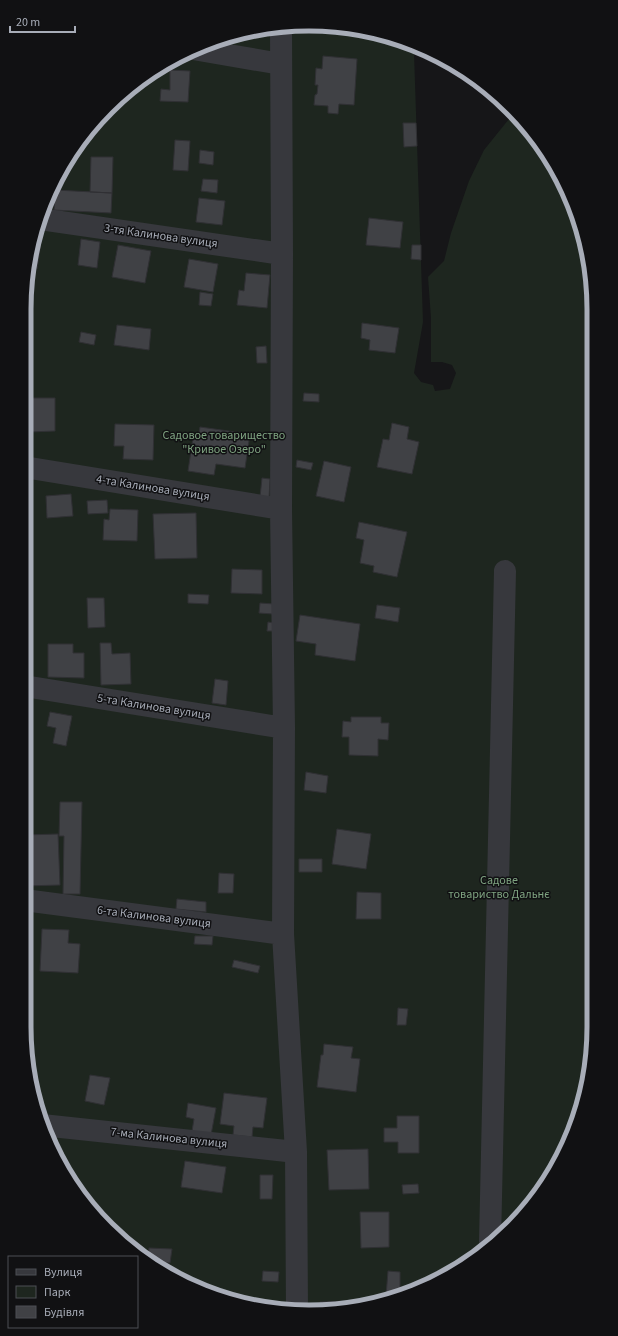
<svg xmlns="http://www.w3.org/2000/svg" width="618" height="1336" font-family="'Source Sans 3',sans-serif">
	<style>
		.green { fill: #1e261f }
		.building { fill: #404145; stroke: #303034 }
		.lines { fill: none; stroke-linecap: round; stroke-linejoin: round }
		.minor { stroke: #37383d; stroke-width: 22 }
		.labels { text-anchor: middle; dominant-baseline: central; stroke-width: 3; stroke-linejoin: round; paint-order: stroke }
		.street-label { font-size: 12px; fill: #a8adb8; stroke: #111113 }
		.park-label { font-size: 12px; fill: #7fa381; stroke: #111113 }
		.rim { fill: none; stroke: #a8adb8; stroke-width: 5 }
	</style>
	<rect width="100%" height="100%" fill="#161618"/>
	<path class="green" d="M309,24L364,29L418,46L434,55L414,53L423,322L414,373L421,382L433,385L435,391L450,389L456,373L452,365L442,362H431V318L428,277L444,261L451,233L469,181L484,150L513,114L535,135L572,200L592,272L594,946L589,979L583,1099L572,1136L523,1215L451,1274L364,1307L309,1312L254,1307L167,1274L95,1215L62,1169L39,1119L24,1027V309L30,253L46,200L72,151L107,108L150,72L200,46L253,30Z"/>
	<path class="building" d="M323,56L357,59L354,105L339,104L338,114L328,113V106L314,105L315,95L317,94L318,85H315L316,68L322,69Z
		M170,70L190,71L188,102L160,101L161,89L170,90Z
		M403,123H416L417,146L404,147Z
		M175,140L190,141L188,171L173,170Z
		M200,150L214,152L213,165L199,163Z
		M91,157H113L112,193L90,192Z
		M203,179L218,180L217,193L201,191Z
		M55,190L112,193L111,213L54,210Z
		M199,198L225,201L222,225L196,222Z
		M369,218L403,222L400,248L366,245Z
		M35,234L42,235L37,269L28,267L30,253Z
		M81,239L100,242L97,268L78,265Z
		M118,245L151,251L145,283L112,277Z
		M412,245H421V260L411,259Z
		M189,259L218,264L213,292L184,287Z
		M246,273L270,275L267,308L237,305L239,290L244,291Z
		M200,292L213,294L211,306L199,305Z
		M362,323L399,328L395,353L369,350L370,340L361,338Z
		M117,325L151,329L149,350L114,345Z
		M81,332L96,335L94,345L79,342Z
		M266,346L267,363H257L256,347Z
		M304,393L319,394V402L303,401Z
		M24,398H55V431L29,432V420H24Z
		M392,423L409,427L407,439L419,442L412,474L377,467L383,439L389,440Z
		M115,424L154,425L153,460L123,459L124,446H114Z
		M200,427L250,434L245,468L216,464L214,475L188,471L193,438L198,439Z
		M297,460L313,463L311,470L296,467Z
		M324,461L351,467L344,502L316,496Z
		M262,478L270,479L269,498L260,497Z
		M71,494L73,516L47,518L46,496Z
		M107,500L108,513L88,514L87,501Z
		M110,509L138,510L137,541L103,540L104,519L109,520Z
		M196,513L197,558L155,559L153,514Z
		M359,522L407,532L397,577L373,572L374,566L360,563L364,540L356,538Z
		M232,569L262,570V594L231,593Z
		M188,594L209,595L208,604L188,603Z
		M87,598H104L105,627L88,628Z
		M260,603L274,604L273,614L259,613Z
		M377,605L400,608L398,622L375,618Z
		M300,615L360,624L355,661L315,655L316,644L296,641Z
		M268,622L274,623L273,631H267Z
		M100,643H111L112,654L130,653L131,684L101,685Z
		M48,644H73V653H84V678L48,677Z
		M215,679L228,681L226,705L212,703Z
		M50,712L72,716L66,746L53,743L56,728L47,726Z
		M351,717H381V723H389L388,740L378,739V756L349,755V737H342L343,721L351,722Z
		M306,772L328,776L326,793L304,790Z
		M60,802H82L80,894H63L64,836H59Z
		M337,829L371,834L366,869L332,864Z
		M58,834L60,885L24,886V835Z
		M299,859H322V872H299Z
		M219,873L234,874L233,893H218Z
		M357,892L381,893V919H356Z
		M177,899L206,902V912L176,909Z
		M42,929L69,930L68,943L80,944L78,973L40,971Z
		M195,936H213L212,945L194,944Z
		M234,960L260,966L258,973L232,967Z
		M398,1008L408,1009L406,1025H397Z
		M324,1044L353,1047L351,1058L360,1059L356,1092L317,1087L321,1055H323Z
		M90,1075L110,1078L104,1105L85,1101Z
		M224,1093L267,1098L263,1128L253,1127L252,1137L233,1135L234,1126L220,1124Z
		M188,1103L216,1108L211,1135L192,1131L194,1119L186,1117Z
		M397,1116H419V1153H398V1142H384V1128H397Z
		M368,1149L369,1189L329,1190L327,1150Z
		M185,1161L226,1167L222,1193L181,1187Z
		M260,1175H273L272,1199H260Z
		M418,1184L419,1193L403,1194L402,1185Z
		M360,1212H389V1247L361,1248Z
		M149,1248L172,1249L170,1263L152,1262L148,1259Z
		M263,1271L279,1272L278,1282L262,1281Z
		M388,1271L400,1272V1293L392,1296H386Z
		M353,1301V1308L320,1311V1302Z"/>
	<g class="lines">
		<path class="minor" d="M281,27L282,254L281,509L284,728L283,934L296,1152L297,1311
			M193,49L281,64
			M40,219L282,254
			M24,467L281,509
			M24,686L284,728
			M24,900L283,934
			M42,1125L296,1152
			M490,1242L505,571"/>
	</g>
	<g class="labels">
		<g class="street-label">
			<text transform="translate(161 236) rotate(8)">3-тя Калинова вулиця</text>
			<text transform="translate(153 488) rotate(9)">4-та Калинова вулиця</text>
			<text transform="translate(154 707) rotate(9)">5-та Калинова вулиця</text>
			<text transform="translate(154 917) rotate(7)">6-та Калинова вулиця</text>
			<text transform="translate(169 1138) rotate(6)">7-ма Калинова вулиця</text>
		</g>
		<g class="park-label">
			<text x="224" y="435">Садовое товарищество<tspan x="224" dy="14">"Кривое Озеро"</tspan></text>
			<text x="499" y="880">Садове<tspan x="499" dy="14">товариство Дальнє</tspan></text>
		</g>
	</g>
	<path d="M0 0H618V1336H0ZM309 31H309A278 278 0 0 1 587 309V1027A278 278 0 0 1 309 1305H309A278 278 0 0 1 31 1027V309A278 278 0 0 1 309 31Z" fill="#111113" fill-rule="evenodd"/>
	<path class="rim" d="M309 31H309A278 278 0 0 1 587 309V1027A278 278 0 0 1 309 1305H309A278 278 0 0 1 31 1027V309A278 278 0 0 1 309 31Z"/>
	<rect x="8" y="1256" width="130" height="72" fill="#111113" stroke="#4d4f55"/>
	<rect x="16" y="1269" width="20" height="6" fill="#37383d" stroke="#4d4f55"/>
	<text x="44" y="1276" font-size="12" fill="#a8adb8">Вулиця</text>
	<rect x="16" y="1286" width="20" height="12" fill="#1e261f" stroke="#4d4f55"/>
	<text x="44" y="1296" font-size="12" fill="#a8adb8">Парк</text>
	<rect x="16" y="1306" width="20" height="12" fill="#404145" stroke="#4d4f55"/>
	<text x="44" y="1316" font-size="12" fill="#a8adb8">Будівля</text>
	<path d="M10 26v6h65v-6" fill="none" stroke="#a8adb8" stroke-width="2"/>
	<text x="16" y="26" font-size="12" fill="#a8adb8" stroke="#111113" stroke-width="3" paint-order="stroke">20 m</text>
</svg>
